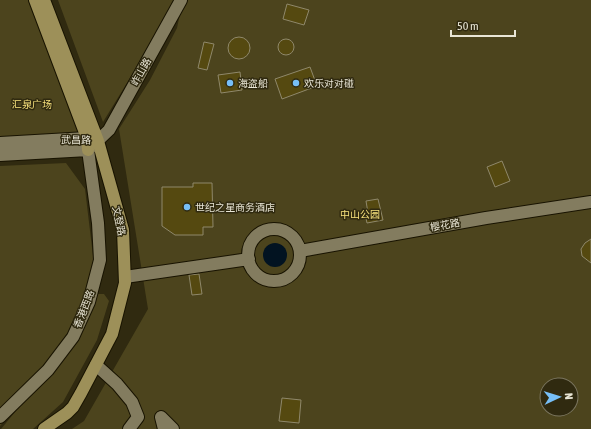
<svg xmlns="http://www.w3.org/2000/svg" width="591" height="429" font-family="'Asap Condensed','Noto Sans SC',sans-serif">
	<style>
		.green { fill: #4c441d; fill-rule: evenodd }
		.water { fill: #021321 }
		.building { fill: #554910; stroke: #8f886b }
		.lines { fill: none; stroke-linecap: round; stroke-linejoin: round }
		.minor-casing { stroke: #181300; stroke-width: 14 }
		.major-casing { stroke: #181300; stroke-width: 14 }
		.minor { stroke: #837c5f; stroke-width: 12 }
		.major { stroke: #9d9059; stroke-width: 12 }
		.poi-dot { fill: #77bff7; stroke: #302a10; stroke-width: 1.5 }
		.labels { text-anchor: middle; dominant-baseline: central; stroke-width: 3; stroke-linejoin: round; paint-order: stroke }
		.street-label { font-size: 10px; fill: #e9e6d6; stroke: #302a10 }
		.poi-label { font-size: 10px; fill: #e9e6d6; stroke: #302a10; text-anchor: start }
		.park-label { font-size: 10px; fill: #f7e17c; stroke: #302a10 }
	</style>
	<rect width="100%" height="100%" fill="#302a10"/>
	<path class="green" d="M0,0H28L79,134L0,140Z
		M58,0H178L103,122Z
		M183,0H591V429H72L84,421L148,309L119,129L150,80L177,28ZM547,385H571V409H547Z
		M66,163L85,189L94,264L78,317L31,390L0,426V166Z
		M95,294H104L109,301L97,340L63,402L33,429H1L76,338Z"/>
	<path class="water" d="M263 255a12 12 0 1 1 24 0a12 12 0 1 1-24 0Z"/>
	<path class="building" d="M287,4L309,10L304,25L283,19Z
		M228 48a11 11 0 1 1 22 0a11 11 0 1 1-22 0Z
		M278 47a8 8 0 1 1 16 0a8 8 0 1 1-16 0Z
		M204,42L214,44L207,70L198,68Z
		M310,67L317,86L282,99L275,79Z
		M240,72L242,90L221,93L218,75Z
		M502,161L510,181L495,187L487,167Z
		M193,183H212L213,227H203V235H175L162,226V187H193Z
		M378,199L383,220L367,223L365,214L368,213L366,201Z
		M591,239V263L582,256L581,249L585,243Z
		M199,274L202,294L192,295L189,275Z
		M282,398L301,400L299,423L279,421Z"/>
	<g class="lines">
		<g class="minor-casing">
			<path id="minor" d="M0,143L87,138L96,141
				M0,155L88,150L109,130L181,0
				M248 255a26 26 0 1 1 52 0a26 26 0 1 1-52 0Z
				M300,251L486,218L591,202
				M125,277L249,259
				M96,365L117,384L132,402L138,417L129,429
				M0,417L48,370L73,337L89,302L100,260L98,223L88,150
				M164,429L161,417L173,429"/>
		</g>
		<g class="major-casing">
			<path id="major" d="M35,0L87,138L88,150
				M44,429L67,413L73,407L81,393L112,334L125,283L123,230L98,141L44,0"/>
		</g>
		<use href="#minor" class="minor"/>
		<use href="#major" class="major"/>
	</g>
	<g class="poi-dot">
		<circle cx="230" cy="83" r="4"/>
		<circle cx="296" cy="83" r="4"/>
		<circle cx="187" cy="207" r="4"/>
	</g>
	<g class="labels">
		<g class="street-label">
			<text transform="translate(141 72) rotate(-61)">岞山路</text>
			<text transform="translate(76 140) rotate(1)">武昌路</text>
			<text transform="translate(119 221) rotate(78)">文登路</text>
			<text transform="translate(445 225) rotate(-10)">樱花路</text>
			<text transform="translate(84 309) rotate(-69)">香港西路</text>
		</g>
		<g class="poi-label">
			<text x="238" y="83">海盗船</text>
			<text x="304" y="83">欢乐对对碰</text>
			<text x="195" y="207">世纪之星商务酒店</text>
		</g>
		<g class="park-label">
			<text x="32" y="104">汇泉广场</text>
			<text x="360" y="214">中山公园</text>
		</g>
	</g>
	<g transform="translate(559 397) rotate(86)"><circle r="19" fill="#302a10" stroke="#7a755f"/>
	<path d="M0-3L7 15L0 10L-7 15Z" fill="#77bff7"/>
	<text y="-6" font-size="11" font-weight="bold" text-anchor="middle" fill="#e9e6d6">N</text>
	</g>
	<path d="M451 30v6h64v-6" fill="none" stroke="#e9e6d6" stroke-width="2"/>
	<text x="457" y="30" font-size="12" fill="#e9e6d6" stroke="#302a10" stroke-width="3" paint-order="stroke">50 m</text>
</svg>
